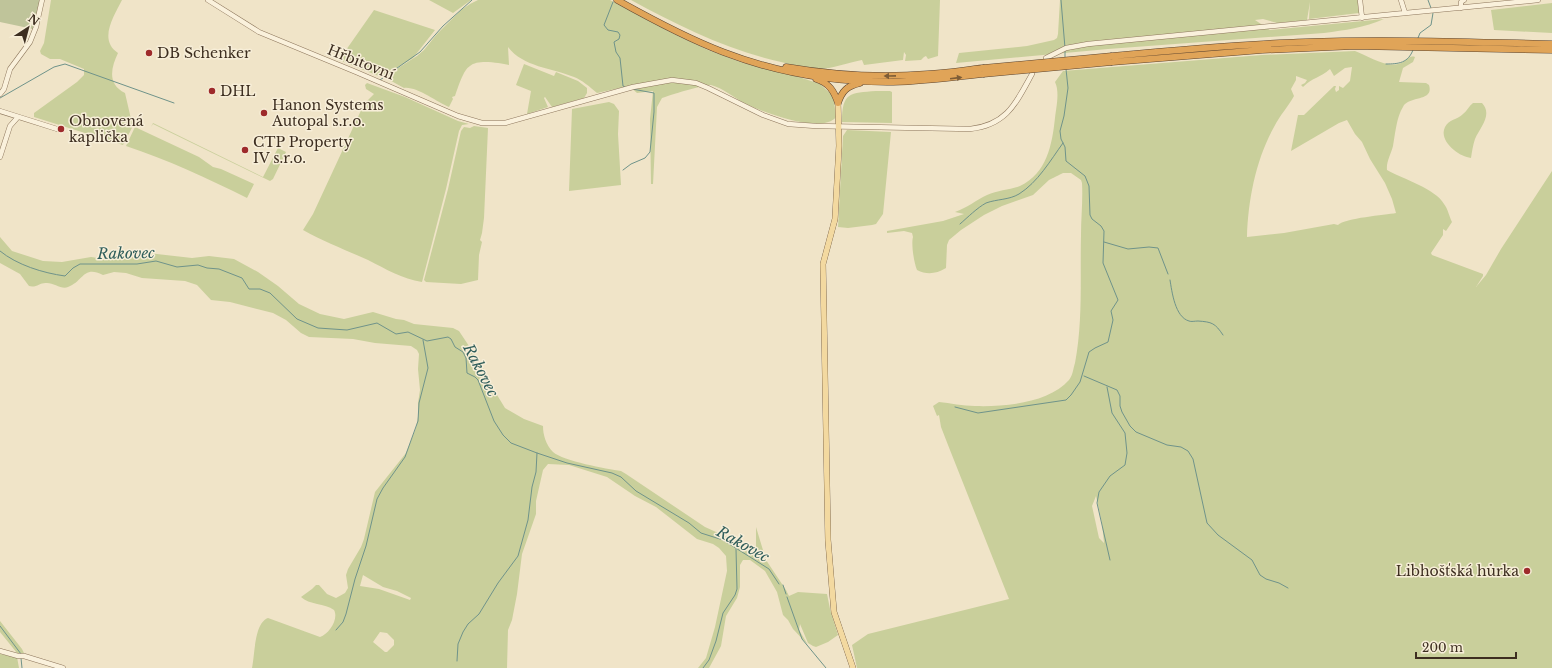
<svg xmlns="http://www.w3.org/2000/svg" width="1552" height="668" font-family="'Libre Baskerville',serif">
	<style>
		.green { fill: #c9cf9b; fill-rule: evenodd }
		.cemetery { fill: #bfc49a }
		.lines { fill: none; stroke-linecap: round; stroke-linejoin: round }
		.stream { stroke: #6f938a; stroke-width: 1 }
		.minor-casing { stroke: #8d765c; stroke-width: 5.5 }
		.major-casing { stroke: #5b4430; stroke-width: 6 }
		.highway-casing { stroke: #5b4430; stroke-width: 7 }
		.minor { stroke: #faf1dc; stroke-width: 4.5 }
		.major { stroke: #f3d9a0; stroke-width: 5.5 }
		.highway { stroke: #e0a458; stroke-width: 6 }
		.highway-bridge-casing { stroke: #5b4430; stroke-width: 7; stroke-linecap: butt }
		.highway-bridge { stroke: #e0a458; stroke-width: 6 }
		.oneway { fill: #7e5d36 }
		.poi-dot { fill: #9e2a2b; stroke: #f7eed8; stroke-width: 1.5 }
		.labels { text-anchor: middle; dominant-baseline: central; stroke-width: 3; stroke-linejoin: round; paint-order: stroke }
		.poi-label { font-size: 14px; fill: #3d2e20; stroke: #f7eed8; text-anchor: start }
		.street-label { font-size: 14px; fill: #3d2e20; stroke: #f7eed8 }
		.water-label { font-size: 15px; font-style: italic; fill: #2f5d5a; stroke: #f7eed8 }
	</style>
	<rect width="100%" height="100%" fill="#f0e4c8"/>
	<path class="green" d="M51,0H122C114,16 98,40 118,53C111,68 107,84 125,93L131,119L134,124L123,145L34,117V113L77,82L84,75V69L60,59H50L41,54L40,51L44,43Z
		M429,0H471L453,13Z
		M478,0H610L674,34L708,50L743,63L793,75L820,84L832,95L834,101L836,117C822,135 760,111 744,103C733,97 723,88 711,85C705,84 670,95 662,98L657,107L653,184H651L650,119L653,91L637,93L629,86L597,93C590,87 582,80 574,77C552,68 523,67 508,47L509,65C499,63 478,59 470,66C463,70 458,88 455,96L452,97L453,99L449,107C437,102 416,86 404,88L384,77L417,56L424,50L437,34L461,10L470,4Z
		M631,0H940L938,56L928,59L926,56L924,57L921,60L905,61L906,55L904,52L903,60L864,65L862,60C850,62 828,70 817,69C805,68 793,65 781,62C727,50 679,26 631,0Z
		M1060,0H1358L1359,13L1309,19L1310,2L1307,20L1277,23L1263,19L1255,20L1270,30L1384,19C1364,28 1345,30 1324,33L1108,49L956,63L959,53L1027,46L1054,40L1057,38L1058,34Z
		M1552,3V33L1494,30L1491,10Z
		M374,10L435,30L413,58L381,77L339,60Z
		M1355,51C1368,56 1387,69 1401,63C1407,61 1408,55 1415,57L1413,62L1403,68L1399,82L1426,83L1429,85C1434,101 1412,96 1404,105C1403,107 1401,110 1400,113C1396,123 1395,135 1393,146C1391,154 1386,162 1387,170C1403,179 1436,189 1444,204C1448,209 1449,216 1452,222L1446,231L1443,229V235L1431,253L1432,255L1483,274V276L1476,287L1486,275L1501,249L1552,171V668H857L852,645L868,634L1009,599L948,445L941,427L939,415L937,416L933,406L939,402C950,403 963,406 975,406C1004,407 1049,403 1069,380C1073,375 1073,369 1075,363C1083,321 1080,278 1081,235C1081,218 1083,200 1082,183L1081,180L1071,173H1063L1049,180L1033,195L1002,206L984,215L961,230L949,240L947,245L946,268C936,274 927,275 917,270C914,263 911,244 913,237L912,233L904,231L887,233V231L943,221L964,214L955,212C967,208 976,200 987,195C998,190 1010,190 1020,186C1047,173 1052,145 1055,118C1056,108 1060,92 1055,82L1063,71L1262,55ZM1352,67L1350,81L1343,88L1339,86V90L1336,92L1335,89L1336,86H1334L1304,115H1298L1291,151L1339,123L1347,120L1355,134L1362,142L1370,159L1385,183L1392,199L1396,213C1385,215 1345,218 1338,225L1334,224L1284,233L1247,237C1248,200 1256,159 1274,127C1280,115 1288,107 1294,96L1291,89L1296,80V76L1307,80L1305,83L1301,85L1303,87C1313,77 1320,78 1330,69L1334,76L1345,68ZM1096,496L1102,523L1104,543L1099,538L1092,506Z
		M524,64L554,76L556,72L578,81L587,88V93L584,98L552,107L545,97L544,98L548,107L527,114L531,91L516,85Z
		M367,83L405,97L458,121L469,124L462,125L459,131L446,189L422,282C402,279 386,269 368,260C346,250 324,242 303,230L313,214L364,104L374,94L366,89L365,85Z
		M876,91H890L892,92V123L842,122C842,92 850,93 876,91Z
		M609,102L614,104L619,111L618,134L621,185L569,191L572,109Z
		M1473,103H1482C1493,115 1480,127 1475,139C1473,145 1472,151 1471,158C1459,157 1438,141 1445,127C1449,119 1457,120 1463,114C1467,111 1469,106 1473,103Z
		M153,123L263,177L278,148L286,152L273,179L270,181L153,124L151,127Z
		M474,126L488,128L484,218L482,233L480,240L482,242L479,255L478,280L461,284L426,282L424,280L448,189L461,131L464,127L470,128Z
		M135,127L199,157L213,167L221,169L254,184L247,198C207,178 168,160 126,146Z
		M847,130L891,132L883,214L876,224L872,225L848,228L838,227L843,136Z
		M0,237L12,251L43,261L62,262L91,257L112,260L123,257H136L148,253L192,258L209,256L234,259L258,272L278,286L299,304L320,314L344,319L373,312L396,319L404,320L414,324L453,328L459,331L471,349L485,371L494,390L505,408L524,419L543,426C543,435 546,445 553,452C563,461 607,469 621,471L626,474L705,527L736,541L752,553L756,549V527L766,560L786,590L789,596L798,592L827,594L830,609L838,635L828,642L816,647L813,646L808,643L800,624L799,630L808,645L793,629L788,620L783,615L777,592L765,571L750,560H743L740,565V587L737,598L726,616L721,646L709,668H698L706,658L715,627L727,571L726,556L719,548L713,544L697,539L656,507L635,496L607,477L569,465L548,464L543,470L536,501V514L522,554L517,594L512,620L508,630L507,668H252C255,655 254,623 268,618L320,637C329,634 339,619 334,610C325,603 309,605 301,597L312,589L316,585H319L327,594L336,598L345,593L348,588L346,575L348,569L361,547L364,539L375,492L406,453L416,428L418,417V403L420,390L418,369L419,354L417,350L411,346L375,343L353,339L309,337L301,333L286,320L273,313L230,302L211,300L197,285L185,281L142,278L126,273L114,272L103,275C83,265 84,281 68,287C62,290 54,283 47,283C40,282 37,288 29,286L20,274L0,263ZM363,575L383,587L397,591L411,598L410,600L379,589L360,586ZM380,632L387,633L394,640V645L387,652H385L373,642Z
		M0,621L22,649L24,653H17L0,632Z
		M0,654L17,657L19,668H0Z"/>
	<path class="cemetery" d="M0,0H40L33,29L0,22Z"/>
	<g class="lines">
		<path class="stream" d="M1061,0L1065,48
			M1428,0L1431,8
			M613,2L604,25L608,30L618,32L620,35L619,39L614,42L616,52L620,58L623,86L625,87
			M1418,38L1420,33L1431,25L1433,13
			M1065,51V58
			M1386,64C1399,64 1408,63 1413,50
			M380,80L420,52L443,26L472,0
			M0,98L54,67L65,64L174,103
			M623,170L631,164L645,158L650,152L654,112V93L632,89
			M960,224C968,217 977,208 986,203C997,199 1009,200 1019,194C1038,182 1050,161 1063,143
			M1104,242L1128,249L1149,247L1158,248L1168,274
			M0,251C17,265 43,273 65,276L73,268L80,264H137L156,261L177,267L198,265L207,268L219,269L242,278L249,289H260L270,293L297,319L318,328L347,330L377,323L396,334L408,332L427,341L448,337L451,339L455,347L463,352L466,358L467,373L475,377L478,380L494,421L503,435L511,443L537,453L567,463L612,473L621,477L636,491L689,523L701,533L723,540L769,569L779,584
			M1170,280C1172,292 1175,317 1189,321C1191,322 1195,321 1198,321C1212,322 1215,323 1223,335
			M1084,376L1117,390L1120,396V406L1122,412L1130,426L1136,432L1167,445L1181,447L1188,451L1193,459L1207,523L1218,535L1252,560L1260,575L1266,579L1279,583L1288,588
			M1107,387L1112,413L1125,433L1127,453L1125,465L1110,476L1099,492L1097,503L1110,560
			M955,407L978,413L1066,400L1071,395L1080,382L1089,352L1095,348L1108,342L1113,320L1111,311L1118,300L1103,263L1104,231L1101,226L1092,219L1090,215L1089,186L1085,176L1066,161L1065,147L1061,139L1060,131L1064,116L1068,88L1066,69
			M783,585L786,594
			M787,597L802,639L826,668
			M0,626L21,654
			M336,630L343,622L346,614L355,579L366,546L377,499L383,488L405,457L418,421L419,403L428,368L423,340
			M21,658L22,668
			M457,661L458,644L463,632L468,624L479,614L498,583L518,556L528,520L532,487L536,472L537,453
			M703,668L709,660L716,641L723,613L735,595L737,589L736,549"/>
		<g class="minor-casing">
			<path id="minor" d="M208,0L259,32L356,72L458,116L482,123H505L633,87L672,80L696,83L708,88L763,115L788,124L816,126L970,129C1007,125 1016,103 1032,74
				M1360,0L1362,18
				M1401,0L1405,13
				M1461,8V2L1464,0
				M1046,58L1066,48L1088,44L1538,0
				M0,94L4,89L10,69L30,42L36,27L42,0
				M0,111L57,129
				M0,157L10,126L18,117
				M0,651L18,656H24L63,668"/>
		</g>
		<g class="major-casing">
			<path id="major" d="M838,103L839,146L835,219L823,264L828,540L834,612L853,668"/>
		</g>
		<g class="highway-casing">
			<path id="highway" d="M617,0C651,19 686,38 723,52C775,72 831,82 887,82C919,82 951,77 983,74
				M1112,56C1176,50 1241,44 1306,42C1388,39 1470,42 1552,44
				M1112,62L1262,50L1355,46L1552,50
				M786,67C833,75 881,78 928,74C947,73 965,70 983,68
				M816,79C829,83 834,91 838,103
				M838,103C842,91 847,86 860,83"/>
		</g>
		<use href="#minor" class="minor"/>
		<use href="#major" class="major"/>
		<use href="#highway" class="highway"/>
		<g class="highway-bridge-casing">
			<path id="highway-bridge" d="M983,68L1112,56
				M983,74L1112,62"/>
		</g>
		<use href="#highway-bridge" class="highway-bridge"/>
	</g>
	<defs><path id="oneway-solid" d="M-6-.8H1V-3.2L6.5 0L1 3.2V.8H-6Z"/></defs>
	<g class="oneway">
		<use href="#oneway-solid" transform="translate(890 76) rotate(179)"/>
		<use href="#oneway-solid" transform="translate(956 78) rotate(-7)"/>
	</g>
	<g class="poi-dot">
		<circle cx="149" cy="53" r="4"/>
		<circle cx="212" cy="91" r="4"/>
		<circle cx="264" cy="113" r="4"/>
		<circle cx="61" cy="129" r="4"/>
		<circle cx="245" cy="150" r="4"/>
		<circle cx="1527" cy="571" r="4"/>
	</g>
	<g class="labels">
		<g class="poi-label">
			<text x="157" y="53">DB Schenker</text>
			<text x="220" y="91">DHL</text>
			<text x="272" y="105">Hanon Systems<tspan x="272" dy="16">Autopal s.r.o.</tspan></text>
			<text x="69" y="121">Obnovená<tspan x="69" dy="16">kaplička</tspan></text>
			<text x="253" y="142">CTP Property<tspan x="253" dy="16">IV s.r.o.</tspan></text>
			<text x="1519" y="571" text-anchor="end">Libhošťská hůrka</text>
		</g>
		<g class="street-label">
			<text transform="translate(361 62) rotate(22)">Hřbitovní</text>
		</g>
		<g class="water-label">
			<text transform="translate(126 253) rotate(-1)">Rakovec</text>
			<text transform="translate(481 370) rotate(62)">Rakovec</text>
			<text transform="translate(743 544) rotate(29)">Rakovec</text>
		</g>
	</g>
	<g transform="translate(28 28) rotate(36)" stroke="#f7eed8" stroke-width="3" paint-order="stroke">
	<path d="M0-3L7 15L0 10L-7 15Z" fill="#3d2e20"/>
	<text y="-6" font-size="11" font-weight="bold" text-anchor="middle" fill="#3d2e20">N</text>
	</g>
	<path d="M1416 652v6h100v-6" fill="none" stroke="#3d2e20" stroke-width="2"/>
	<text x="1422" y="652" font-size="12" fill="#3d2e20" stroke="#f7eed8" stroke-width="3" paint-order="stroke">200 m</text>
</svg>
